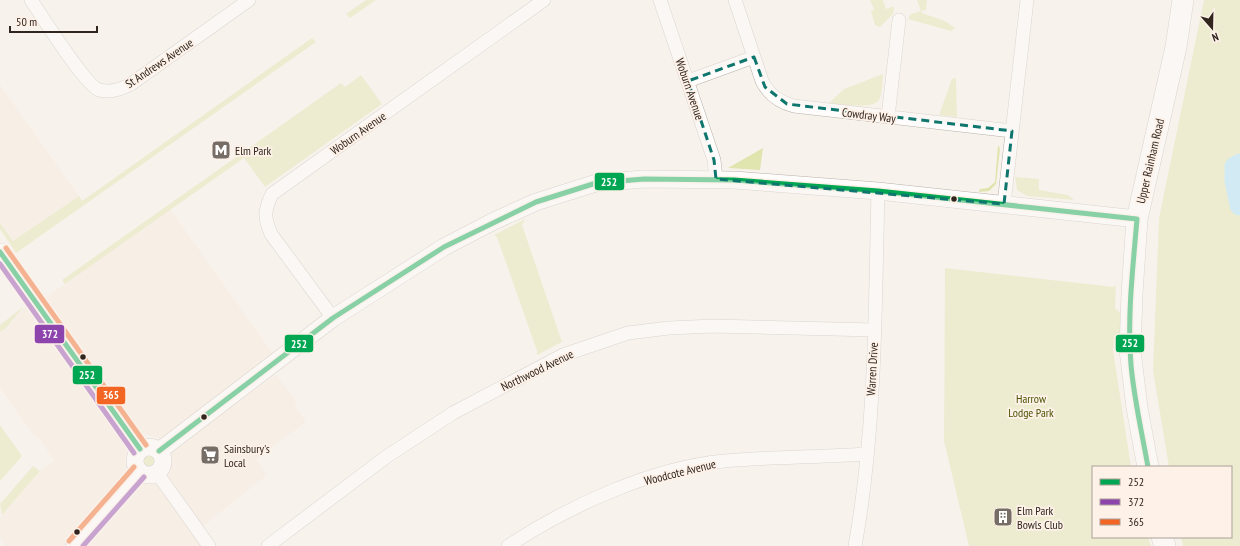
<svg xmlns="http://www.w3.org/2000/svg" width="1240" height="546" font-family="'PT Sans Narrow',sans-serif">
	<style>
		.built { fill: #f6e8dd }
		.green { fill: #e0e4af }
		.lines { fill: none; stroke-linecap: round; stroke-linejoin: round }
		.river { stroke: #a5dffa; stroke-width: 21 }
		.minor-casing { stroke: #b8b1aa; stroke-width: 14 }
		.tertiary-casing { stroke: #b8b1aa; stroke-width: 18 }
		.primary-casing { stroke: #b8b1aa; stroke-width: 22 }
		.minor { stroke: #fefdfc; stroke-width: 13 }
		.tertiary { stroke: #fefdfc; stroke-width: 17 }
		.primary { stroke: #fefdfc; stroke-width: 21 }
		.bus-1-casing { stroke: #fdf1e8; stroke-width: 8 }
		.bus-2-casing { stroke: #fdf1e8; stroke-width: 8 }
		.bus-3-casing { stroke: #fdf1e8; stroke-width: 8 }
		.bus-1 { stroke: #00a651; stroke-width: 5 }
		.bus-2 { stroke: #8e44ad; stroke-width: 5 }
		.bus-3 { stroke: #f26522; stroke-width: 5 }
		.marked { fill: none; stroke: #0f766e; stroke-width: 3; stroke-dasharray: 8 5; stroke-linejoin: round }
		.bus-dot { fill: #30261e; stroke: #fdf1e8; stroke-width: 1.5 }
		.labels { text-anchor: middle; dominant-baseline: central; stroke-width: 3.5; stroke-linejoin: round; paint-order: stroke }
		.street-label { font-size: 12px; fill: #30261e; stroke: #fdf1e8 }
		.poi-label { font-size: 12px; fill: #30261e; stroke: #fdf1e8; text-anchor: start }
		.park-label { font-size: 12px; fill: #4e5405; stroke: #fdf1e8 }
		.line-badge { stroke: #fdf1e8; stroke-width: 1.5 }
		.badge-label { font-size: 11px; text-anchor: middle; font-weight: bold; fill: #fff }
	</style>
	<rect width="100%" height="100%" fill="#f8f2ed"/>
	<path class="built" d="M0,85L79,196L13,241L0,223Z
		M170,209L273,354L161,439L147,435H140L42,300Z
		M27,304L128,445L125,463L127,472L63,546H6L0,538V517L43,468L54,461L40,439L34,436L0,388V332L6,328Z
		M276,375L297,402L294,405L306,422L256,459L267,475L202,527L168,480L171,450Z
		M138,483H156L159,485L202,546H82Z"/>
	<path class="green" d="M366,0H376L350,18L346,14Z
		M870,0H883L886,9L894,6L893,14L880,27L875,25L871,11L874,9Z
		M917,0H927L926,10L921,11L922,13L945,21L955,28L951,31L908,19L911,14L921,11Z
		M1204,0H1240V546H1183L1181,537H1231V467H1169L1153,371L1159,218Z
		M312,38L316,42L16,253L0,229V223L13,241L79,196L82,201Z
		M883,74C882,82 883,93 879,100C872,110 840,104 829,103L844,89Z
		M361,75L382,104L265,187L244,158L65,284L62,280L341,83L345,87Z
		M956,78L957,117L939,115L952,79Z
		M998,145L1000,149L996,184L989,191L979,192L980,189L988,188L995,182Z
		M763,148L760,170L728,168Z
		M1015,177L1039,179V190L1068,195L1074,200L1027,196L1017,190Z
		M525,219L522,225L562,342L537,355V351L497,237L494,235Z
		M945,268L1114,287L1116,285L1115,308L1120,313L1123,331L1116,339H1114L1113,350L1131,467H1093V537H1148L1151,546H969L944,441Z
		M24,306L6,328L0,332V325Z
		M0,425L22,456L0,481Z
		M140 460a8 8 0 1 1 16 0a8 8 0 1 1-16 0Z
		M33,466L40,471L2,515L0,504Z"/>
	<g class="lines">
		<path class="river" d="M1240,164L1235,167V180L1240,205"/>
		<g class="minor-casing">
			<path id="minor" d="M31,0C42,16 85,85 99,90C111,93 121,89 131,84L249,0
				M660,0L714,160L716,179
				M735,0L762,81C769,95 779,102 794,106L1012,131
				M688,81L754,57
				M888,117L899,20
				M1004,204L1027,0
				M333,318L271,234C264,217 264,211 272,194L544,0
				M157,473L209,546
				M268,546L386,457L453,413L563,355L628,333L669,328L713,326L874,330
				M508,546C569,506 651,468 724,461C771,457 820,457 867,454
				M855,546C876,429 875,309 878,191"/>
		</g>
		<g class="tertiary-casing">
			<path id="tertiary" d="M0,252L140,449
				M135 461a14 14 0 1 1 28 0a14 14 0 1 1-28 0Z
				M159,451L333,318L444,247L494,221L536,202L596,183L644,179L734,180L878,191L1137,219
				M74,546L139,472"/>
		</g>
		<g class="primary-casing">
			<path id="primary" d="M1148,467L1137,408L1130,350L1132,294L1137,219L1176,47L1183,0
				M1162,537L1165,546"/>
		</g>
		<use href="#minor" class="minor"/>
		<use href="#tertiary" class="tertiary"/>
		<use href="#primary" class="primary"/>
		<g class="bus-1-casing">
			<path id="bus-1" d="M1137,219C1133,267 1127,316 1131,365C1134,399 1142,433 1148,467
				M0,252L140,449
				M159,451L333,318L444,247L536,202L596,183L644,179L734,180L878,191L1137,219"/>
		</g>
		<g class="bus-2-casing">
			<path id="bus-2" d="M0,264L134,453
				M83,546L144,477"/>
		</g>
		<g class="bus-3-casing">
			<path id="bus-3" d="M6,248L146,445
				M69,541L134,467"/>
		</g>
		<use href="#bus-1" class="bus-1"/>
		<use href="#bus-2" class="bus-2"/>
		<use href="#bus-3" class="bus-3"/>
	</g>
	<path d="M0 0H1240V546H0ZM754,57L765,87L787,104L1012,131L1004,204L716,179L714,160L688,81Z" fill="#f8f2ed" fill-opacity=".55" fill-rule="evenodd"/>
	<path class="marked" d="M754,57L765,87L787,104L1012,131L1004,204L716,179L714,160L688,81Z"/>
	<defs>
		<g id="metro-square" transform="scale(1)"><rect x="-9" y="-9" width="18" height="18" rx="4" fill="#766d66" stroke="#fdf1e8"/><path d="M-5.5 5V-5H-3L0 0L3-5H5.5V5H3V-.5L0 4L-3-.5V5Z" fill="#fff"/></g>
		<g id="supermarket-square" transform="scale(1)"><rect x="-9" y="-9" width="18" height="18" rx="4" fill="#766d66" stroke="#fdf1e8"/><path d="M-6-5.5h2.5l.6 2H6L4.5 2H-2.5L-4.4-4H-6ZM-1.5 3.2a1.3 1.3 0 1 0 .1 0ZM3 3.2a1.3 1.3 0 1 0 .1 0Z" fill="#fff"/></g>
		<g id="building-square" transform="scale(1)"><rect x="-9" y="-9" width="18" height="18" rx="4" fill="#766d66" stroke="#fdf1e8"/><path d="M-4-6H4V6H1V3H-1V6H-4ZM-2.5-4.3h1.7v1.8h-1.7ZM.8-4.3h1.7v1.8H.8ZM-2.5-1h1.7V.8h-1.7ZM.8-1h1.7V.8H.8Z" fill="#fff"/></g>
	</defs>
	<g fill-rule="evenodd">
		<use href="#metro-square" x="221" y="150"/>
		<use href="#supermarket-square" x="210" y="455"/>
		<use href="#building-square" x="1003" y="517"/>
	</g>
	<g class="bus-dot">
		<circle cx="954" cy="199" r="3.5"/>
		<circle cx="83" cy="357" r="3.5"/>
		<circle cx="204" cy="417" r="3.5"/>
		<circle cx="77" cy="532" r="3.5"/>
	</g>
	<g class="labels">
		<g class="street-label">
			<text transform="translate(159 63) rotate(-34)">St Andrews Avenue</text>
			<text transform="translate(690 89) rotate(71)">Woburn Avenue</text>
			<text transform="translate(869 115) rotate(7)">Cowdray Way</text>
			<text transform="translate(358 133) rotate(-35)">Woburn Avenue</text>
			<text transform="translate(1150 161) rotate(-77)">Upper Rainham Road</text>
			<text transform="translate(872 369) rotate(-87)">Warren Drive</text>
			<text transform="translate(537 370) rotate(-26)">Northwood Avenue</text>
			<text transform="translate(680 472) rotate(-14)">Woodcote Avenue</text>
		</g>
		<g class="poi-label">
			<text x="235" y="150">Elm Park</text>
			<text x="224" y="448">Sainsbury's<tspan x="224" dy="14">Local</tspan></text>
			<text x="1017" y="510">Elm Park<tspan x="1017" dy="14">Bowls Club</tspan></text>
		</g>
		<g class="park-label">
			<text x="1031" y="398">Harrow<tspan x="1031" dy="14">Lodge Park</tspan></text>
		</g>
	</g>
	<g class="line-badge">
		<rect x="594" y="172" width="31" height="19" rx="4" fill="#00a651"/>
		<rect x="34" y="324" width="31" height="20" rx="4" fill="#8e44ad"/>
		<rect x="1115" y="334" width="30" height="19" rx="4" fill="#00a651"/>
		<rect x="284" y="334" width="30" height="19" rx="4" fill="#00a651"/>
		<rect x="72" y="365" width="31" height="20" rx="4" fill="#00a651"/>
		<rect x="96" y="386" width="30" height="19" rx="4" fill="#f26522"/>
	</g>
	<g class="badge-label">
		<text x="609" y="186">252</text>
		<text x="50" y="338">372</text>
		<text x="1130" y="347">252</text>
		<text x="299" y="348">252</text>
		<text x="87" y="379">252</text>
		<text x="111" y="399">365</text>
	</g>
	<rect x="1092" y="466" width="140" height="72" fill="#fdf1e8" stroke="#aba097"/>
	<rect x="1100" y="479" width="20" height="6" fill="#00a651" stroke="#aba097"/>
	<text x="1128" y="486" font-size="12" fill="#30261e">252</text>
	<rect x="1100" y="499" width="20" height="6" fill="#8e44ad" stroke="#aba097"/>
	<text x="1128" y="506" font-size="12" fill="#30261e">372</text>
	<rect x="1100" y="519" width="20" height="6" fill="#f26522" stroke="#aba097"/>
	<text x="1128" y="526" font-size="12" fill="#30261e">365</text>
	<g transform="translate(1212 28) rotate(160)" stroke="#fdf1e8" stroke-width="3" paint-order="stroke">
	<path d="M0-3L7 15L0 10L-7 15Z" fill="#30261e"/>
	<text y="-6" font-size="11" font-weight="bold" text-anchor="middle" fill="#30261e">N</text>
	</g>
	<path d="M10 26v6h87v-6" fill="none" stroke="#30261e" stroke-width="2"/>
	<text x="16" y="26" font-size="12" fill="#30261e" stroke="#fdf1e8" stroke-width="3" paint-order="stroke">50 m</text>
</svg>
